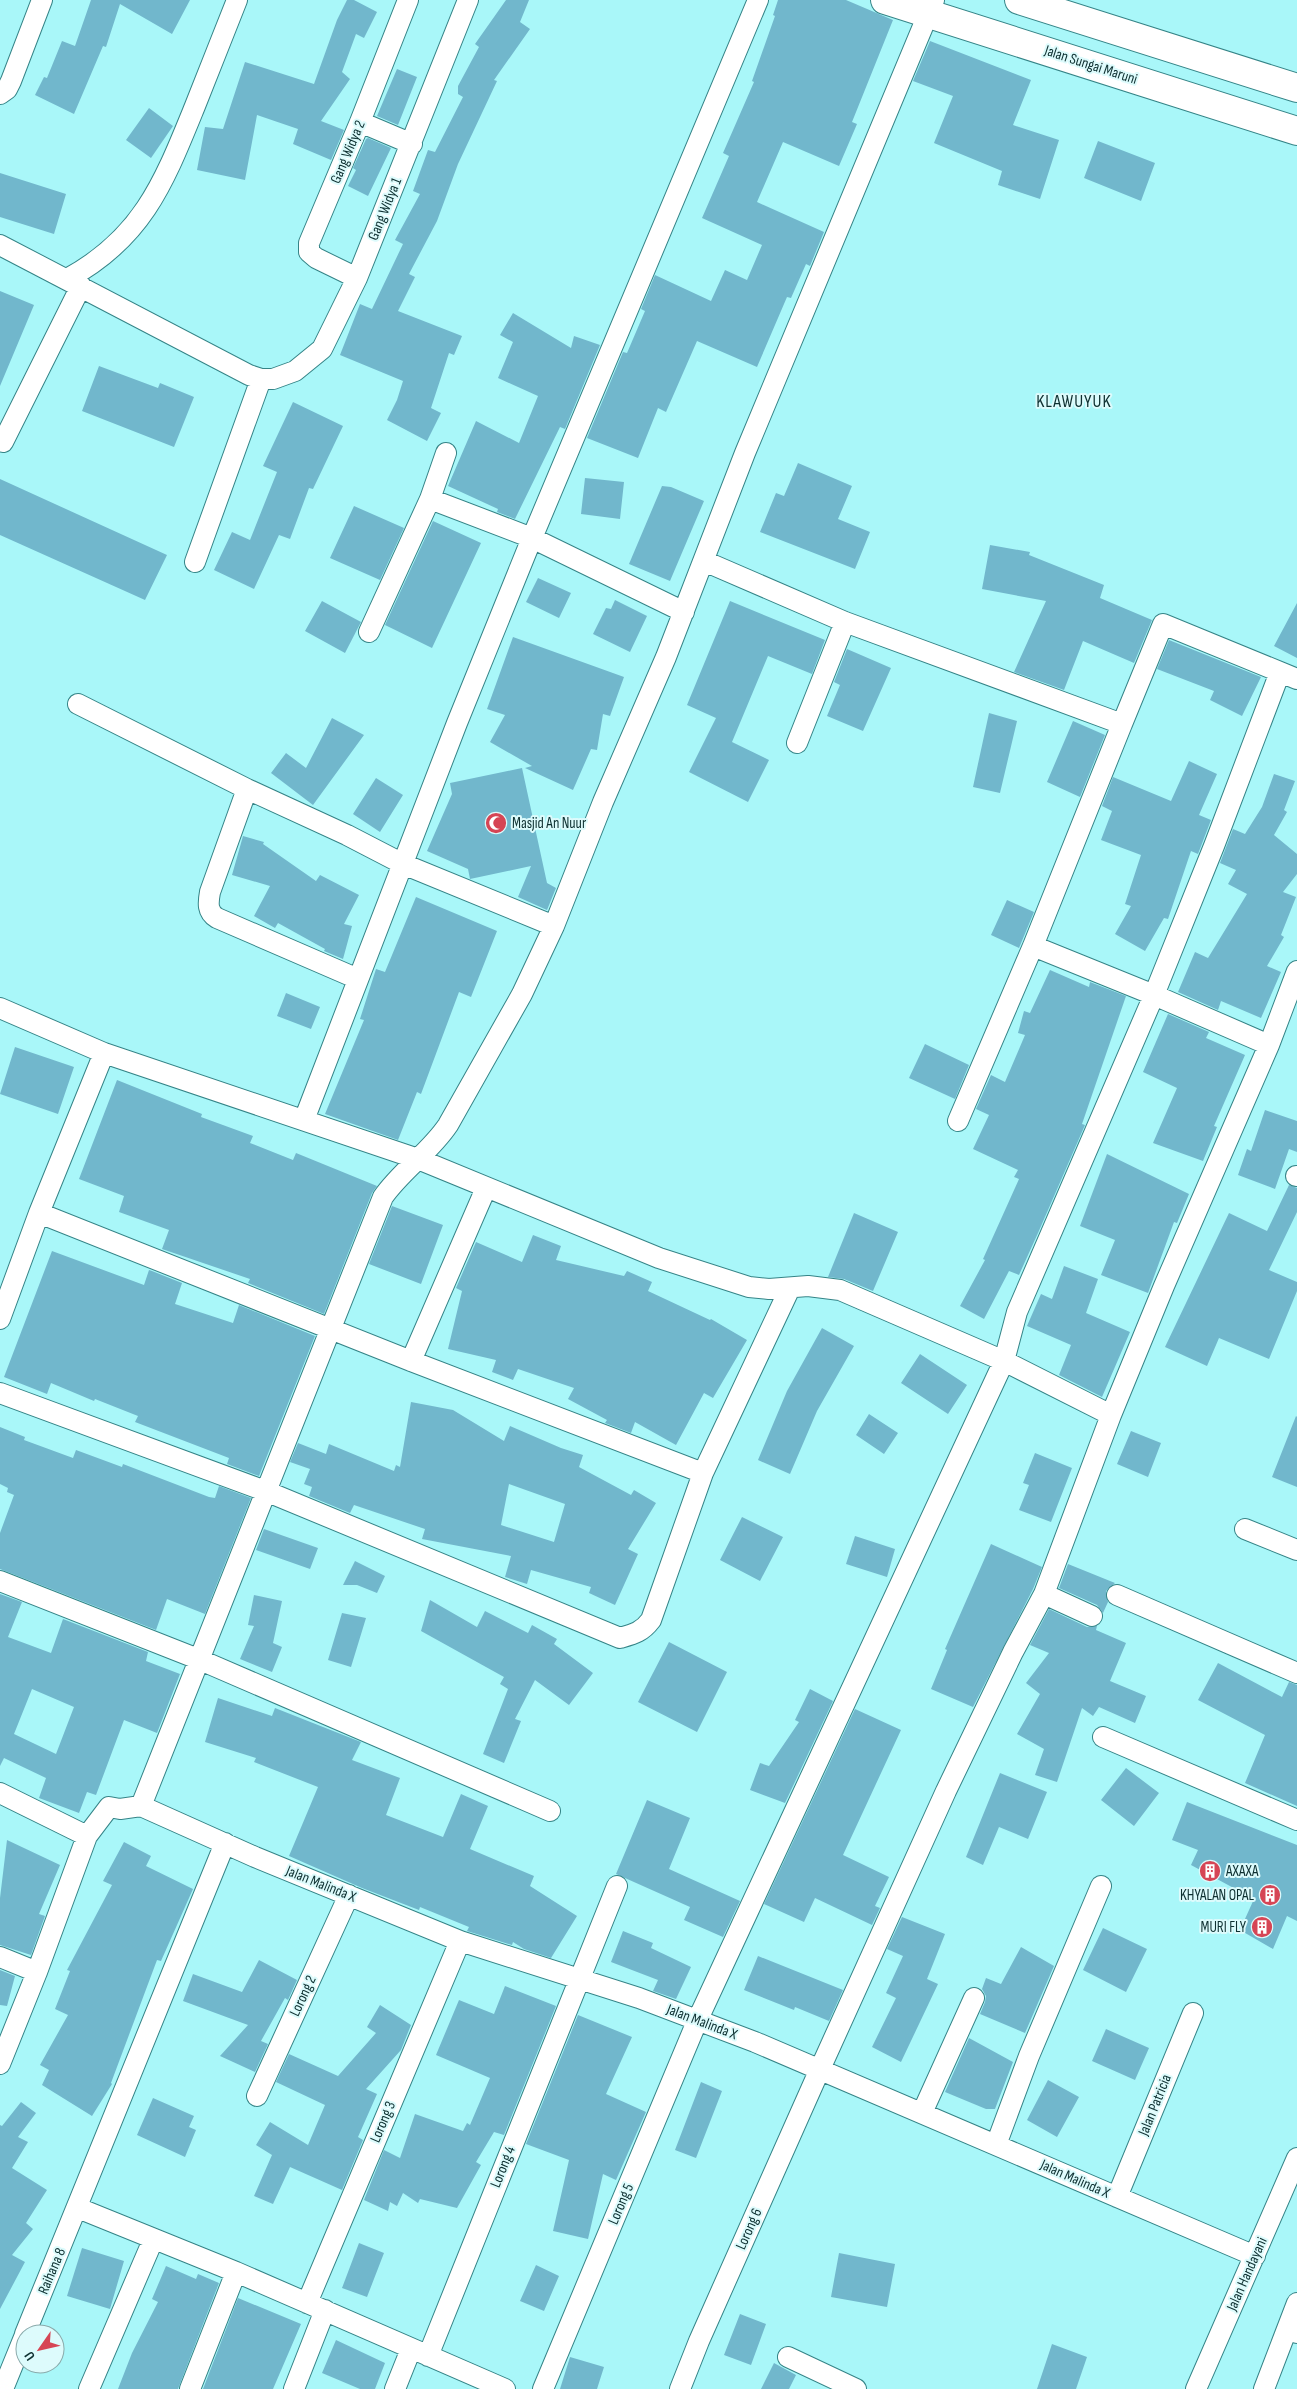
<svg xmlns="http://www.w3.org/2000/svg" width="1297" height="2389" font-family="'Sofia Sans Condensed',sans-serif">
	<style>
		.building { fill: #71b7cc; fill-rule: evenodd }
		.lines { fill: none; stroke-linecap: round; stroke-linejoin: round }
		.street-casing { stroke: #358487; stroke-width: 22 }
		.secondary-casing { stroke: #358487; stroke-width: 30 }
		.street { stroke: #fff; stroke-width: 20 }
		.secondary { stroke: #fff; stroke-width: 28 }
		.labels { text-anchor: middle; dominant-baseline: central; stroke-width: 4; stroke-linejoin: round; paint-order: stroke }
		.street-label { font-size: 15px; fill: #0e3031; stroke: #ddfbfc }
		.poi-label { font-size: 15px; fill: #0e3031; stroke: #ddfbfc; text-anchor: start }
		.quarter-label { font-size: 18px; letter-spacing: 1px; fill: #0e3031; stroke: #ddfbfc }
	</style>
	<rect width="100%" height="100%" fill="#a9f7f9"/>
	<path class="building" d="M91,0H190L172,34L120,4L106,47L103,46L74,114L35,95L44,77L47,78L62,41L75,46Z
		M347,0H354L377,12L364,38L356,34L342,72L350,79L321,121L344,130L331,160L293,144L298,129L257,115L245,180L197,170L205,127L223,129L245,62L314,84L337,20Z
		M506,0H529L520,22L530,29L494,80L497,81L458,164L437,221L409,274L415,277L398,311L462,336L454,355L449,353L431,408L441,413L427,441L387,420L397,400L403,381L340,355L360,304L372,309L403,244L395,240L420,194L413,191L428,150L435,152L463,97L458,94V86L479,47L475,44Z
		M778,0H846L893,20L852,122L857,124L839,166L783,142L757,202L824,232L810,266L806,264L791,298L787,297L757,367L697,341L666,412L658,408L638,458L587,438L623,352L627,353L645,311L641,309L655,275L711,301L725,270L747,280L762,245L702,218L729,156L723,153L754,82L752,81L775,16L773,15Z
		M930,41L1031,80L1013,125L1059,140L1040,199L998,185L1002,171L934,143L953,96L913,81Z
		M397,69L417,77L398,125L377,116Z
		M149,108L173,126L151,158L126,140Z
		M368,138L391,148L368,196L348,186L356,170L353,168L366,139Z
		M1098,141L1155,163L1141,201L1084,178Z
		M0,173L66,194L54,234L0,217Z
		M0,291L34,305L0,386Z
		M513,313L571,348L574,336L600,345L565,429L560,427L515,519L497,512L498,509L448,486L476,421L519,443L538,396L498,378L513,342L500,335Z
		M99,366L158,388L160,383L194,397L174,447L82,411Z
		M293,402L343,426L313,489L309,488L290,539L279,535L254,589L214,570L232,532L250,540L277,472L263,466Z
		M798,463L852,486L838,519L870,532L855,569L760,532L776,493L784,496Z
		M585,478L624,482L620,519L581,514Z
		M0,479L167,555L145,600L0,535Z
		M662,486L671,487L704,501L670,581L629,564Z
		M354,506L404,528L380,580L330,558Z
		M433,521L481,543L432,648L385,625Z
		M990,545L1030,552L1029,555L1104,585L1100,598L1152,620L1134,663L1083,641L1064,690L1014,672L1046,601L982,589Z
		M538,578L571,593L559,618L526,602Z
		M615,600L647,616L630,652L593,634L606,608L611,609Z
		M322,601L361,622L345,653L305,631Z
		M730,601L825,640L812,674L768,656L732,742L769,760L748,802L689,772L716,718L687,705Z
		M1297,603V658L1274,646Z
		M513,637L624,677L610,716L603,714L597,750L591,749L573,790L525,768L532,766L490,742L505,715L487,709Z
		M1169,640L1261,677L1242,716L1210,700L1214,691L1157,669Z
		M847,649L891,668L863,731L827,716L840,685L834,682Z
		M989,713L1017,721L1000,793L973,787Z
		M332,718L364,735L313,805L271,773L286,753L306,768Z
		M1073,721L1105,735L1080,797L1047,782Z
		M1189,761L1217,774L1199,815L1211,820L1198,854L1191,851L1168,919L1164,918L1145,951L1115,934L1131,906L1125,904L1141,855L1101,840L1112,811L1102,806L1113,777L1171,801Z
		M522,768L547,883L556,888L547,910L518,897L531,866L470,879L468,869L427,851L452,794L450,783Z
		M1274,774L1295,781L1284,810L1287,812L1274,835L1297,854V874L1283,892L1296,897L1281,935L1284,937L1267,966L1281,972L1261,1018L1221,1001L1218,1010L1178,992L1195,952L1208,958L1247,894L1228,884L1236,870L1220,863L1233,829L1245,834L1262,807Z
		M376,778L403,795L380,832L353,814Z
		M243,836L264,842L263,844L316,881L320,875L359,895L344,924L352,926L343,959L324,951L325,949L278,923L275,928L254,916L270,886L232,875Z
		M416,897L497,931L471,997L459,992L421,1094L417,1092L398,1140L325,1114L364,1020L360,1019L376,969L385,972Z
		M1007,900L1034,912L1019,948L991,935Z
		M1050,970L1089,987L1090,982L1126,996L1082,1124L1085,1125L1038,1233L1019,1275L1009,1271L984,1319L960,1306L985,1260L983,1259L1019,1179L1014,1177L1018,1170L973,1149L989,1115L976,1109L991,1075L1005,1082L1025,1035L1018,1033L1024,1011L1030,1013Z
		M286,993L320,1007L311,1029L277,1016Z
		M1168,1014L1209,1032L1206,1038L1245,1055L1214,1126L1217,1127L1203,1161L1153,1143L1177,1088L1143,1072Z
		M925,1044L969,1065L955,1099L909,1078Z
		M15,1047L74,1067L58,1114L0,1094Z
		M117,1080L202,1114L201,1117L253,1136L250,1143L293,1160L296,1153L377,1186L372,1193L324,1314L248,1283L250,1279L162,1249L169,1230L119,1212L124,1196L79,1179Z
		M1265,1110L1297,1121V1152L1289,1149L1275,1189L1238,1175L1247,1149L1251,1151Z
		M1107,1154L1189,1194L1177,1223L1174,1222L1148,1293L1101,1275L1115,1240L1080,1226Z
		M1289,1185L1297,1188V1212L1269,1270L1297,1282V1291L1269,1359L1219,1338L1207,1366L1165,1347L1229,1213L1267,1231Z
		M392,1206L443,1225L421,1284L369,1264Z
		M854,1213L898,1232L873,1291L844,1279L828,1277Z
		M533,1235L561,1246L556,1260L624,1276L627,1271L652,1282L648,1291L710,1320L711,1319L747,1340L713,1398L704,1393L676,1445L635,1422L631,1433L605,1423L607,1420L568,1399L574,1388L518,1369L513,1380L492,1372L496,1360L448,1349L462,1291L456,1288L476,1242L522,1262Z
		M52,1251L144,1285L149,1270L152,1271L182,1283L175,1304L233,1323L239,1305L315,1336L259,1476L227,1464L229,1458L135,1422L138,1416L95,1399L94,1401L51,1383L47,1394L4,1377Z
		M1064,1266L1098,1279L1086,1313L1130,1332L1102,1397L1059,1375L1071,1345L1027,1326L1041,1294L1052,1299Z
		M822,1328L854,1346L817,1411L790,1474L758,1460L787,1391Z
		M920,1354L967,1385L948,1414L901,1383Z
		M411,1402L453,1410L504,1441L510,1426L561,1448L583,1455L579,1467L631,1495L634,1490L656,1503L628,1549L638,1554L615,1605L589,1593L591,1587L531,1570L527,1584L505,1577L511,1556L422,1539L425,1529L354,1505L350,1513L309,1496L312,1487L304,1484L310,1469L290,1462L298,1443L326,1454L329,1444L394,1471L396,1465L400,1467ZM509,1484L565,1504L554,1542L501,1525Z
		M869,1414L898,1433L884,1454L856,1435Z
		M1296,1416L1297,1417V1487L1272,1477Z
		M0,1427L25,1437L24,1440L73,1458L76,1450L122,1467L123,1464L209,1497L215,1498L219,1486L251,1498L205,1614L167,1599L156,1630L0,1569V1533L14,1495L7,1492L8,1488L0,1484Z
		M1131,1431L1161,1443L1148,1477L1117,1464Z
		M1035,1453L1072,1468L1051,1522L1019,1510L1029,1485L1023,1483Z
		M742,1517L783,1537L760,1581L720,1560Z
		M264,1529L318,1548L310,1569L256,1550Z
		M855,1536L895,1549L887,1577L846,1564Z
		M991,1544L1042,1567L1033,1589L973,1707L931,1689L947,1650L945,1649Z
		M355,1561L385,1576L377,1593L357,1585H343Z
		M1068,1564L1115,1583L1106,1591L1108,1602L1103,1613L1097,1605L1059,1588Z
		M0,1594L22,1602L8,1637L51,1653L63,1619L148,1652L146,1661L180,1674L157,1733L124,1720L96,1795L87,1792L79,1813L39,1798L46,1778L4,1758L0,1766ZM32,1689L74,1707L56,1754L14,1734Z
		M254,1595L282,1601L273,1643L282,1647L272,1672L240,1659L254,1626L248,1625Z
		M430,1600L477,1627L485,1611L528,1633L532,1625L557,1639L554,1644L593,1673L569,1705L535,1680L515,1719L521,1721L504,1763L483,1754L508,1689L500,1684L504,1677L421,1631Z
		M1049,1609L1087,1627L1097,1626L1096,1630L1126,1643L1110,1681L1146,1696L1135,1723L1099,1707L1093,1716L1082,1708L1057,1782L1035,1775L1044,1749L1017,1734L1040,1694L1026,1683L1049,1653L1030,1645Z
		M342,1613L366,1618L351,1667L328,1660Z
		M669,1642L727,1672L697,1732L638,1702Z
		M1218,1663L1282,1697L1289,1682L1297,1685V1806L1245,1783L1265,1735L1198,1700Z
		M810,1689L833,1701L785,1803L750,1790L760,1763L769,1766L799,1722L795,1720Z
		M218,1698L272,1716L275,1708L361,1742L352,1760L400,1778L386,1815L443,1837L461,1794L488,1806L470,1849L534,1876L530,1886L577,1916L551,1958L524,1949L513,1942L512,1945L467,1931L469,1927L420,1907L419,1910L362,1888L289,1856L318,1787L254,1762L256,1758L205,1742Z
		M855,1709L901,1730L843,1855L889,1877L875,1906L880,1908L872,1925L815,1898L804,1922L764,1904Z
		M1126,1768L1159,1793L1134,1826L1101,1800Z
		M1000,1773L1047,1792L1028,1839L999,1827L983,1865L966,1857Z
		M647,1800L690,1818L669,1869L740,1901L723,1937L684,1920L690,1907L616,1874Z
		M1187,1802L1297,1845V1921L1287,1916L1273,1949L1240,1930L1254,1899L1191,1865L1198,1850L1172,1840Z
		M7,1840L60,1865L39,1914L45,1916L31,1955L0,1945V1898Z
		M124,1842L151,1856L146,1866L193,1889L161,1961L157,1960L111,2083L112,2084L92,2116L42,2085L49,2070L40,2065L68,2015L55,2009L70,1971L67,1970L112,1885L103,1881Z
		M902,1917L945,1934L927,1979L938,1984L901,2062L872,2047L896,1998L886,1993L903,1956L887,1949Z
		M1103,1928L1147,1949L1126,1992L1083,1970Z
		M623,1931L653,1943L651,1948L691,1967L676,1999L653,1991L658,1980L611,1962Z
		M1021,1947L1054,1966L1025,2033L980,2014L985,2002L986,1996L982,1989L986,1978L1001,1984Z
		M758,1956L843,1990L829,2021L795,2007L794,2010L744,1990Z
		M259,1960L297,1980L288,2000L285,1998L261,2041L268,2044L255,2072L220,2056L248,2025L183,2001L193,1974L242,1992Z
		M0,1970L15,1976L7,2006L0,2005Z
		M505,1986L556,2006L504,2135L494,2132L476,2162L481,2165L457,2208L420,2199L418,2203L403,2193L397,2206L390,2202L388,2211L364,2200L384,2150L400,2158L415,2114L463,2131L467,2123L470,2125L490,2078L436,2055L459,2000L494,2014Z
		M380,2005L411,2025L401,2050L366,2089L377,2094L358,2137L363,2140L342,2190L290,2167L273,2204L254,2196L272,2155L256,2145L270,2122L308,2145L325,2105L276,2082L289,2054L338,2076L376,2033L367,2027Z
		M578,2015L632,2037L606,2094L646,2112L616,2180L603,2174L588,2239L553,2231L569,2160L526,2144Z
		M1106,2029L1149,2048L1135,2080L1092,2061Z
		M969,2038L1013,2062L995,2109H986L945,2092Z
		M1048,2080L1079,2097L1057,2137L1027,2120Z
		M701,2082L722,2091L696,2158L675,2150Z
		M153,2098L194,2116L189,2127L196,2130L185,2157L137,2135Z
		M21,2102L36,2113L18,2137L28,2142L12,2168L47,2190L26,2223L33,2229L12,2255L25,2262L0,2309V2125L2,2126Z
		M359,2243L384,2253L367,2297L342,2288Z
		M82,2248L124,2261L110,2309L67,2296Z
		M839,2253L895,2264L887,2307L831,2297Z
		M536,2265L559,2276L544,2311L520,2301Z
		M166,2266L196,2279L198,2274L219,2283L178,2389H118L132,2353L158,2302L152,2299Z
		M238,2298L301,2324L273,2389H203Z
		M740,2314L766,2324L751,2365L724,2355Z
		M336,2340L385,2363L375,2389H360L322,2373Z
		M1052,2344L1087,2357L1076,2389H1037Z
		M570,2357L604,2367L597,2389H560Z
		M774,2363L796,2375L789,2389H761Z"/>
	<g class="lines">
		<g class="street-casing">
			<path id="street" d="M0,94L7,89L11,81L42,0
				M360,122L412,144
				M0,245L249,375L261,379L195,562
				M357,278L316,258L309,252V243L360,122L408,0
				M67,279C143,238 164,182 195,106C209,71 223,35 237,0
				M261,379H273L295,371L322,349L357,278L468,0
				M3,442L81,286
				M430,499L532,538L684,612
				M704,561L845,622L1122,724L1163,624L1280,672
				M369,632L430,499L446,453
				M1297,679L1280,672L1214,846L1154,995L1269,1045L1297,971
				M78,704L247,789L347,835L403,864L554,926
				M797,743L845,622
				M247,789L210,892C208,903 207,912 217,918L358,979
				M0,1008L104,1053L418,1159L659,1258L749,1287L769,1289L808,1286L840,1290L1004,1361L1111,1415
				M304,1120L457,723L532,538L758,0
				M958,1121L1033,946L1122,724
				M1296,1176H1297
				M39,1213L411,1361L703,1473
				M0,1319L39,1213L104,1053
				M411,1361L486,1188
				M0,1393L268,1492L620,1638C634,1634 642,1632 651,1620L703,1473L790,1288
				M1245,1529L1297,1550
				M0,1581L198,1659L550,1811
				M1044,1594L1092,1616
				M1117,1595L1297,1673
				M1103,1737L1297,1820
				M0,1793L87,1836L109,1807L120,1809L141,1806
				M141,1806L383,1197C402,1170 430,1152 448,1125L522,994L554,926L603,802L666,657L745,453L934,0
				M141,1806L255,1857L460,1941L639,1998L755,2042L1255,2256
				M0,1957L37,1972
				M0,2064L37,1972L87,1836
				M257,2096L349,1895
				M922,2113L974,1998
				M996,2145L1029,2056L1101,1886
				M1117,2197L1193,2013
				M78,2208L236,2272L505,2389
				M307,2303L460,1941
				M1297,2303L1287,2329L1297,2333
				M25,2334L225,1843
				M428,2356L617,1886
				M788,2357L856,2389
				M3,2389L25,2335
				M89,2389L153,2240
				M190,2389L236,2272
				M294,2389L325,2310
				M395,2389L411,2349
				M543,2389L698,2019L1004,1361L1017,1312L1154,995L1033,946
				M680,2389L699,2341L820,2069L946,1791L1013,1652L1044,1594L1111,1415L1164,1286L1269,1045
				M1196,2389L1297,2158
				M1264,2389L1287,2329"/>
		</g>
		<g class="secondary-casing">
			<path id="secondary" d="M885,0L1297,131
				M1019,0L1297,88"/>
		</g>
		<use href="#street" class="street"/>
		<use href="#secondary" class="secondary"/>
	</g>
	<defs>
		<g id="mosque-disc" transform="scale(1.125)"><circle r="9.5" fill="#d64555" stroke="#ddfbfc"/><path d="M3.5-4.9A6 6 0 1 0 3.5 4.9A5 5 0 1 1 3.5-4.9Z" fill="#fff"/></g>
		<g id="building-disc" transform="scale(1.125)"><circle r="9.5" fill="#d64555" stroke="#ddfbfc"/><path d="M-4-6H4V6H1V3H-1V6H-4ZM-2.5-4.3h1.7v1.8h-1.7ZM.8-4.3h1.7v1.8H.8ZM-2.5-1h1.7V.8h-1.7ZM.8-1h1.7V.8H.8Z" fill="#fff"/></g>
	</defs>
	<g fill-rule="evenodd">
		<use href="#mosque-disc" x="496" y="823"/>
		<use href="#building-disc" x="1210" y="1871"/>
		<use href="#building-disc" x="1270" y="1895"/>
		<use href="#building-disc" x="1262" y="1927"/>
	</g>
	<g class="labels">
		<g class="street-label">
			<text transform="translate(1091 65) rotate(18)">Jalan Sungai Maruni</text>
			<text transform="translate(348 152) rotate(-67)">Gang Widya 2</text>
			<text transform="translate(385 209) rotate(-68)">Gang Widya 1</text>
			<text transform="translate(321 1884) rotate(22)">Jalan Malinda X</text>
			<text transform="translate(303 1996) rotate(-65)">Lorong 2</text>
			<text transform="translate(702 2022) rotate(21)">Jalan Malinda X</text>
			<text transform="translate(1155 2105) rotate(-68)">Jalan Patricia</text>
			<text transform="translate(383 2122) rotate(-67)">Lorong 3</text>
			<text transform="translate(503 2167) rotate(-68)">Lorong 4</text>
			<text transform="translate(1075 2179) rotate(24)">Jalan Malinda X</text>
			<text transform="translate(621 2204) rotate(-67)">Lorong 5</text>
			<text transform="translate(749 2229) rotate(-66)">Lorong 6</text>
			<text transform="translate(52 2271) rotate(-67)">Raihana 8</text>
			<text transform="translate(1247 2274) rotate(-66)">Jalan Handayani</text>
		</g>
		<g class="poi-label">
			<text x="512" y="823">Masjid An Nuur</text>
			<text x="1226" y="1871">AXAXA</text>
			<text x="1254" y="1895" text-anchor="end">KHYALAN OPAL</text>
			<text x="1246" y="1927" text-anchor="end">MURI FLY</text>
		</g>
		<g class="quarter-label">
			<text x="1074" y="401">KLAWUYUK</text>
		</g>
	</g>
	<g transform="translate(40 2349) rotate(236)"><circle r="24" fill="#ddfbfc" stroke="#8aaaab"/>
	<path d="M0-4L9 19L0 12L-9 19Z" fill="#d64555"/>
	<text y="-8" font-size="14" font-weight="bold" text-anchor="middle" fill="#0e3031">U</text>
	</g>
</svg>
